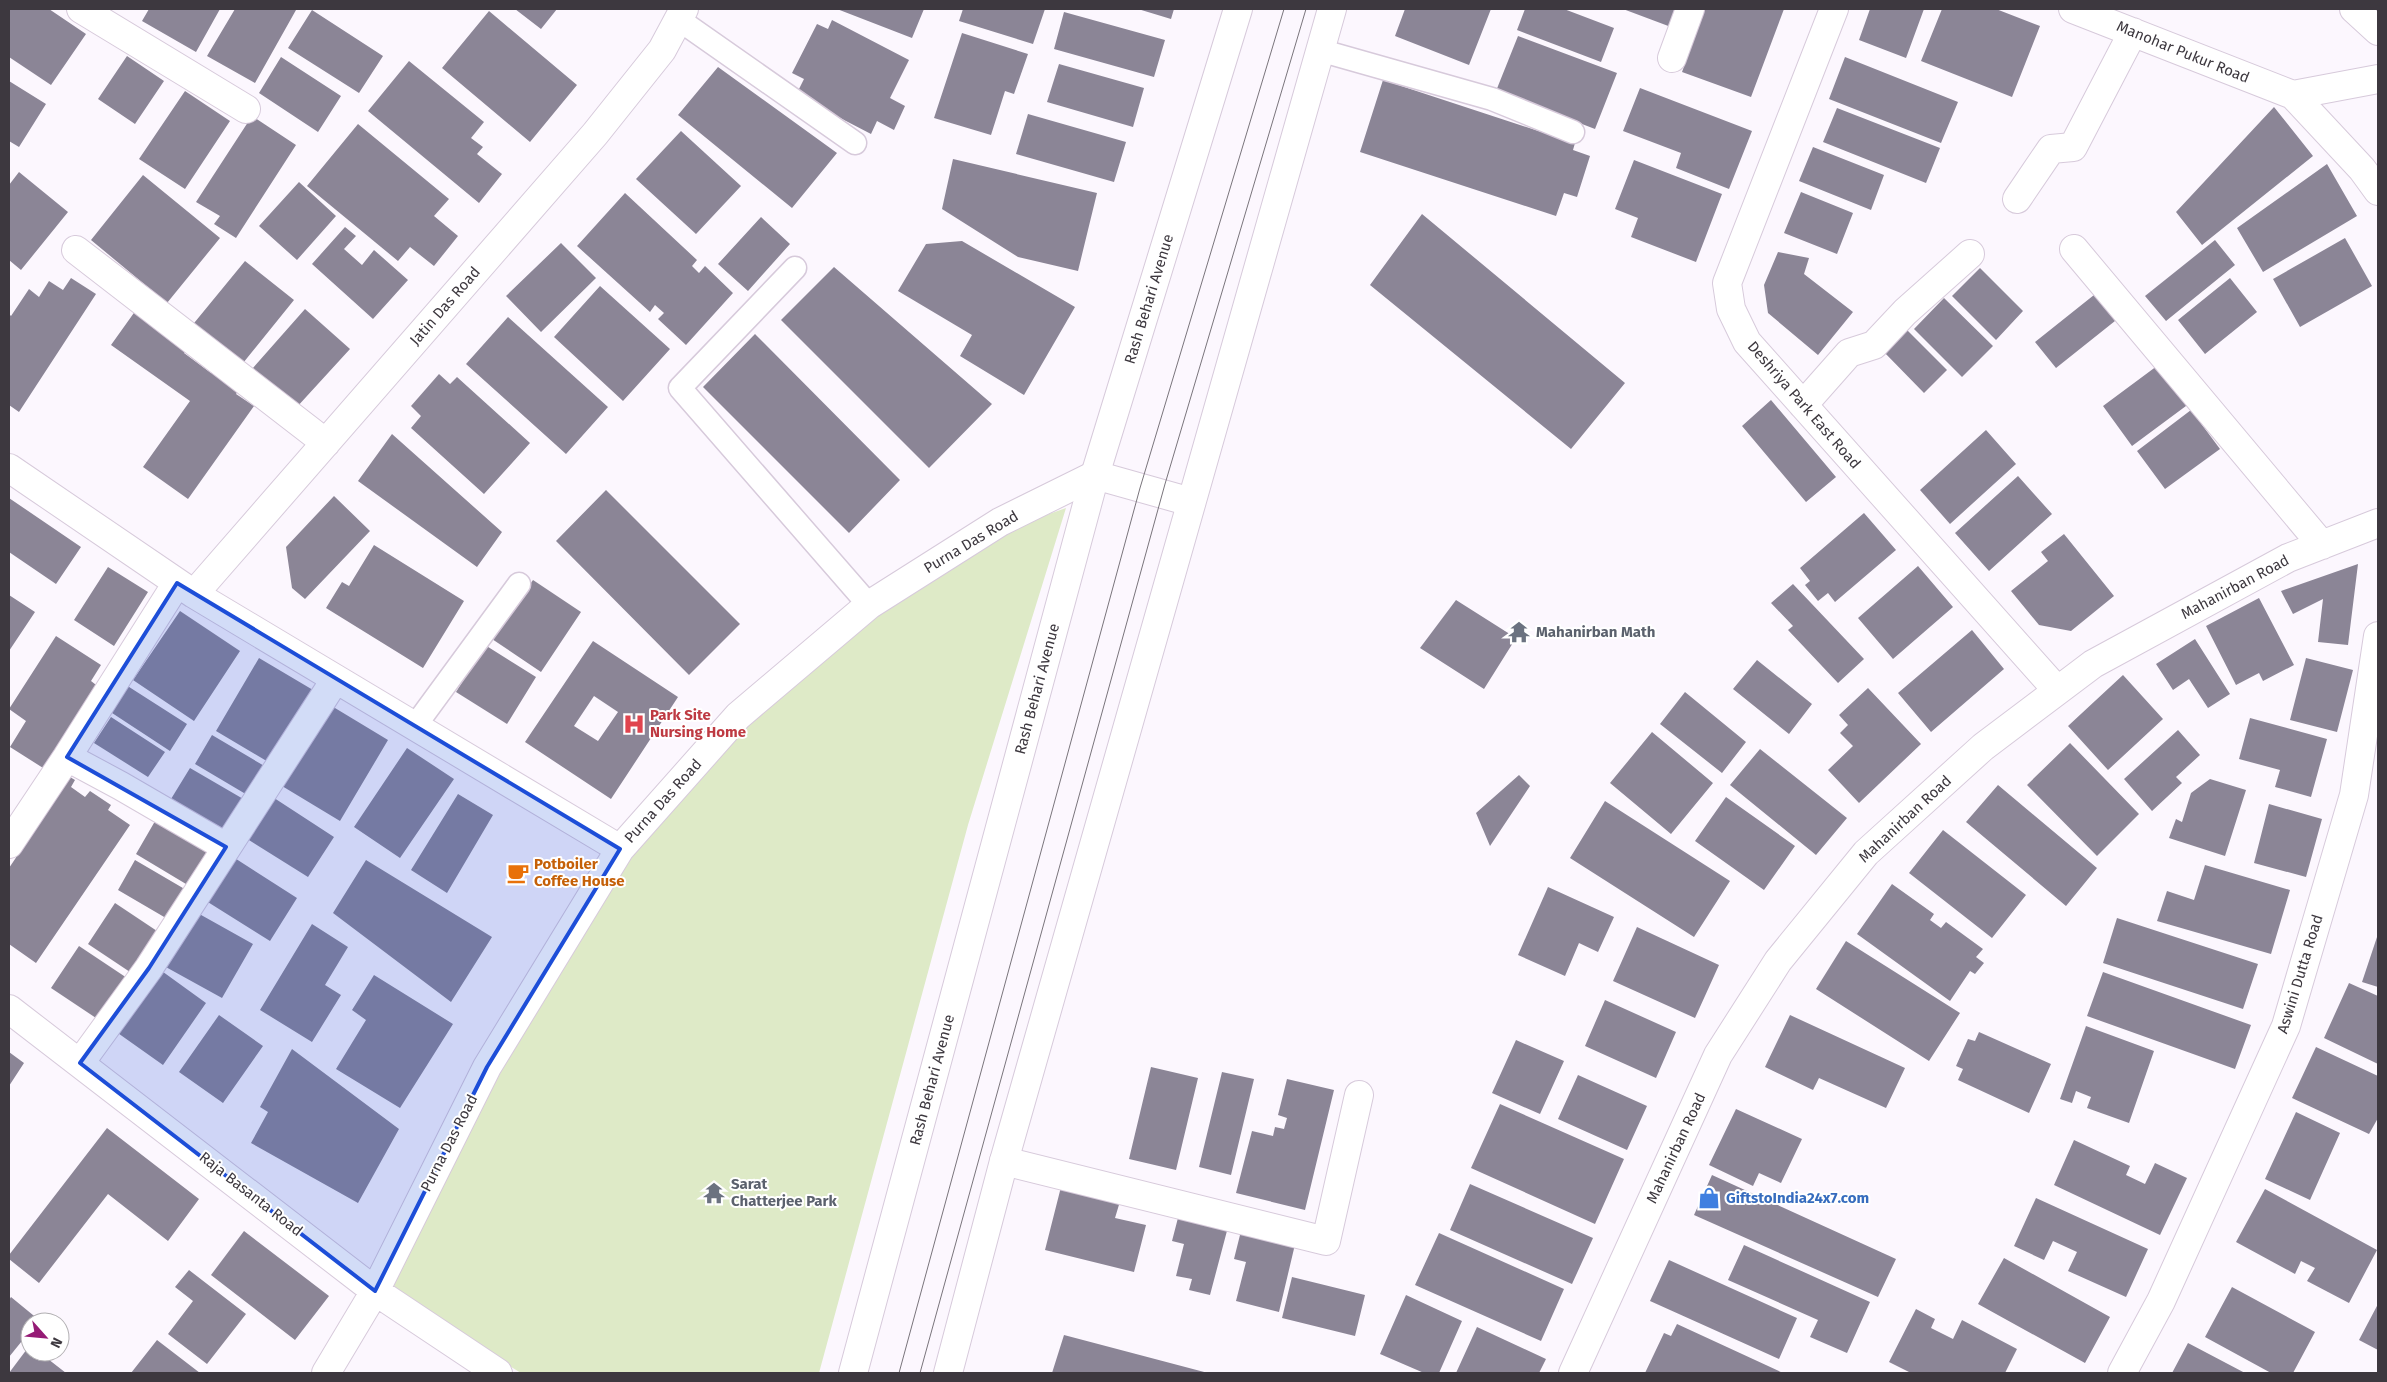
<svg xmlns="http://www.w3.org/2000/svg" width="2387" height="1382" font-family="'Fira Sans',sans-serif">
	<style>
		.green { fill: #deeac7 }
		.building { fill: #8b8596; fill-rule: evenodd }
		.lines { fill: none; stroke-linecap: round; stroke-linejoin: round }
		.service-casing { stroke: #d7cadb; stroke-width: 25 }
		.minor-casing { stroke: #d7cadb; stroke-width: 30 }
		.primary-casing { stroke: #d7cadb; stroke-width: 30 }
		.service { stroke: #fff; stroke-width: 22 }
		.minor { stroke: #fff; stroke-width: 28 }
		.primary { stroke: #fff; stroke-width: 28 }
		.tram { stroke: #79747b; stroke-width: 1 }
		.marked { fill: #1d4ed8; fill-opacity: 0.2; stroke: #1d4ed8; stroke-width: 4; stroke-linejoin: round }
		.labels { text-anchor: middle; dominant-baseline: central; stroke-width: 4; stroke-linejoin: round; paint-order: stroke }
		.street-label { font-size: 15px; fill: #3d383f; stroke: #fff }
		.worship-label { font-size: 15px; font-weight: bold; fill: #5b616d; stroke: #fff; text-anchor: start }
		.health-label { font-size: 15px; font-weight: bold; fill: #be3a42; stroke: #fff; text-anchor: start }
		.food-label { font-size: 15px; font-weight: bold; fill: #c56008; stroke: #fff; text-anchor: start }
		.shop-label { font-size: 15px; font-weight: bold; fill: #366cbe; stroke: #fff; text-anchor: start }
	</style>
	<rect width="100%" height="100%" fill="#fcf7fe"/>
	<path class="green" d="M1066,508L968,825L819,1373H521L388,1290L504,1066L630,858L739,729L875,618L1018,525Z"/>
	<path class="building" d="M9,9H49L86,34L51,85L9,57Z
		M149,9H220L196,52L142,21Z
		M235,9L296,10L255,83L207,56Z
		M515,9H557L541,29Z
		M837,9H924L912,38Z
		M963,9H1045L1033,44L959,21Z
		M1138,9H1174L1171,19Z
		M1405,9H1491L1469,65L1395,36Z
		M1525,9H1564L1614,28L1601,62L1517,30Z
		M1623,9H1678L1671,27Z
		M1705,9H1784L1751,97L1682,72Z
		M1870,9H1924L1906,58L1859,40Z
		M1942,9H1996L2040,26L2012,97L1921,61Z
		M312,10L383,56L359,93L288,48Z
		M489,11L577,85L530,142L442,68Z
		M1064,12L1165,40L1154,77L1054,49Z
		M832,20L909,60L890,98L905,106L894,130L877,121L871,134L796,95L804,79L792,73L817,24L828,29Z
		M962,33L1028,54L1014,94L1005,91L991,135L934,118Z
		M1518,36L1617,73L1595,129L1496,91Z
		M127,56L164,81L135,124L98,99Z
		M281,57L341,96L318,132L259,93Z
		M1845,57L1958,102L1941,143L1829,99Z
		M409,61L484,122L471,138L483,147L477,154L502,174L479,203L368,111Z
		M1059,64L1144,88L1133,127L1047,102Z
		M718,67L837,153L792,208L678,115Z
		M1383,80L1575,143L1573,150L1590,156L1577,197L1564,193L1556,216L1360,152Z
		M9,81L46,104L19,147L9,141Z
		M1640,88L1752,131L1729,189L1676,168L1681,153L1623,131Z
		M185,91L230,121L185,189L139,159Z
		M2274,107L2313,156L2202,245L2176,212Z
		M1837,108L1940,148L1926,183L1823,142Z
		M1028,114L1126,142L1114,182L1016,154Z
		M252,116L296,145L236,238L214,224L220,216L196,202Z
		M358,124L449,199L434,216L458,236L434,266L410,247L398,261L307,186Z
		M681,131L741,186L696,234L636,179Z
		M1813,147L1884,175L1871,210L1799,181Z
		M953,159L1097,193L1078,271L1018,257L942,209Z
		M1634,160L1722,194L1696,262L1631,237L1638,218L1615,209Z
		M2327,164L2357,216L2263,272L2237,228Z
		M19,172L68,212L21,270L9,260V185Z
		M143,175L220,238L167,303L91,240Z
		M299,182L336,216L297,260L259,226Z
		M1801,192L1853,213L1837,254L1784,233Z
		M625,193L697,260L692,266L699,273L705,266L733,293L686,345L658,319L664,313L655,305L650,312L577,246Z
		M1422,214L1625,383L1571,449L1370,285Z
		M761,217L790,244L748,291L718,264Z
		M345,227L356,236L344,249L362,265L374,250L408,280L373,319L312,264Z
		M2345,238L2372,286L2300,327L2273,279Z
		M2215,240L2235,265L2166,321L2145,296Z
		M962,241L1075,307L1024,395L960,356L972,335L898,291L926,244Z
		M561,243L596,278L541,332L506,296Z
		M1778,252L1809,258L1804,274L1853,312L1818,355L1768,313L1764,285Z
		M245,261L294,300L239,368L190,328Z
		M834,267L992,404L929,468L781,320Z
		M1980,268L2023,311L1996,340L1952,296Z
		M71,278L96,294L19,412L9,405V314L11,316L29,289L39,297L49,281L63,290Z
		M2230,278L2257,312L2205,354L2178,320Z
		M600,286L670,349L623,401L554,337Z
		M2099,291L2120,317L2056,368L2035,342Z
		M1944,298L1993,346L1962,377L1914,329Z
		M305,309L350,349L296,408L253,368Z
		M136,310L188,347L184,353L211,373L216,367L242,385L236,394L254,406L188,499L143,467L190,401L111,345Z
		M508,317L608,407L566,454L466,364Z
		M1905,328L1947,370L1924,393L1883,351Z
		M755,334L900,480L849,533L703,387Z
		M2161,363L2190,403L2132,446L2103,406Z
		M439,374L450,384L457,377L530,443L484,494L411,428L421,416L411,406Z
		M1771,400L1836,477L1806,502L1742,426Z
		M2191,410L2220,449L2165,489L2137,451Z
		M1986,430L2016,464L1950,524L1920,490Z
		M392,434L502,532L477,567L358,481Z
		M2018,476L2052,514L1989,571L1955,533Z
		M606,490L740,624L689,675L556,541Z
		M334,496L370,531L305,599L292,588L286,547Z
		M9,498L81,547L56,584L9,552Z
		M1864,513L1896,550L1835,602L1828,593L1818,601L1805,585L1810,581L1800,568Z
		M2064,534L2114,596L2071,631L2039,625L2011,591L2048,561L2041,552Z
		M374,545L464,601L423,668L326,608L342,582L349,586Z
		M2358,564L2348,645L2318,642L2323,599L2293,614L2281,591Z
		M1918,566L1953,607L1893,659L1858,618Z
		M108,567L148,592L114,646L74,620Z
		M533,580L581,612L541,672L492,639Z
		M1793,584L1864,659L1838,683L1788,630L1793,626L1771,603Z
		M9,595L35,612L9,651Z
		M2259,598L2294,665L2263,681L2259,673L2236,685L2206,626Z
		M1456,600L1516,638L1484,689L1420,648Z
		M180,611L240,651L194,721L133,680Z
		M1972,630L2004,669L1931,732L1898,693Z
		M56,636L101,665L91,681L100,688L51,773L10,747L26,721L9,709Z
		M2195,639L2230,694L2208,708L2189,679L2173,690L2156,664Z
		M593,641L678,697L611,799L525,742ZM594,696L618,712L598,741L574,726Z
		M485,645L536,677L507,724L456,692Z
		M259,658L313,690L270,763L216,731Z
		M2306,658L2353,670L2337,732L2290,720Z
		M1757,660L1812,704L1789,734L1733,689Z
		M2123,675L2163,719L2108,770L2068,726Z
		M126,685L187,724L170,751L109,711Z
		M1868,688L1921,744L1859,803L1828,770L1853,746L1840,733L1848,725L1839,715Z
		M1685,692L1746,742L1722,773L1660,724Z
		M330,705L388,740L340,821L282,786Z
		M111,717L165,752L148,777L94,743Z
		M2250,718L2327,739L2311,797L2275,787L2280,770L2239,759Z
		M2178,730L2200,755L2176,777L2182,783L2152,811L2124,779Z
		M1652,732L1713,783L1671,834L1610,783Z
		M212,735L266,767L249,796L195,764Z
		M2070,743L2139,814L2097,856L2027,785Z
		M407,748L454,779L400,858L354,827Z
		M1760,749L1847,818L1816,855L1730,785Z
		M190,768L245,800L227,831L171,799Z
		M1519,775L1530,786L1490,846L1476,813Z
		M70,777L75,780L71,787L85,797L90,791L111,805L108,810L130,825L36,963L9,944V868Z
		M2210,779L2246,790L2225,856L2169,838L2176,819L2182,822L2191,793Z
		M1998,785L2097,868L2066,906L1966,822Z
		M268,794L334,837L308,877L241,835Z
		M458,794L493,815L447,893L411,870Z
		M1726,797L1795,846L1764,890L1695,841Z
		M1605,801L1730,881L1694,937L1570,858Z
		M2269,804L2322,819L2306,877L2254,863Z
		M158,816L214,848L191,887L136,854Z
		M1943,830L2026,895L1992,938L1909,873Z
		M230,855L297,898L270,941L203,899Z
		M135,860L188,891L171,921L118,890Z
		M366,860L492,937L451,1002L333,913Z
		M2205,865L2290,890L2271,954L2157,921L2167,891L2194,900Z
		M1892,884L1934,914L1930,920L1941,928L1946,922L1983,949L1976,957L1984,963L1975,974L1970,971L1950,1001L1857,934Z
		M1548,887L1614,917L1598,952L1579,943L1565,976L1518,955Z
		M115,903L163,935L136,976L88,944Z
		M194,911L253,944L222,998L164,966Z
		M2117,918L2258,964L2243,1009L2103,963Z
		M312,924L348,947L325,985L341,995L312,1042L260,1010Z
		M1637,927L1719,965L1695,1018L1613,981Z
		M2378,934V987L2362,982Z
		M1846,941L1960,1013L1929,1061L1816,989Z
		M79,946L130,980L102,1022L51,988Z
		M159,969L206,1003L163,1065L115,1031Z
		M2103,972L2251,1025L2235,1069L2087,1016Z
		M374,975L453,1024L400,1108L336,1069L366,1020L352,1010Z
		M2349,983L2378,996V1064L2324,1038Z
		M1605,1000L1676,1032L1656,1078L1585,1046Z
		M219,1015L263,1046L223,1103L179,1072Z
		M1790,1015L1905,1068L1886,1108L1819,1078L1813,1090L1765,1067Z
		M2086,1026L2154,1051L2129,1123L2087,1108L2091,1097L2076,1091L2072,1103L2060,1099Z
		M1979,1032L2051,1064L2029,1113L1958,1080L1963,1069L1956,1066L1968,1039L1975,1041Z
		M1516,1040L1564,1061L1540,1114L1492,1093Z
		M2316,1047L2378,1076V1118L2369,1134L2292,1098Z
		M292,1049L399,1129L358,1203L251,1143L268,1112L260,1107Z
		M9,1052L24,1063L9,1086Z
		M1151,1067L1198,1078L1176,1170L1129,1159Z
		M1222,1072L1254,1079L1231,1175L1199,1167Z
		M1578,1075L1647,1106L1627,1150L1558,1119Z
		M1287,1079L1334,1090L1305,1210L1236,1193L1252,1131L1273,1136L1275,1127L1284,1129L1287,1118L1278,1115Z
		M1500,1104L1624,1159L1595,1224L1471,1168Z
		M1736,1109L1802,1139L1781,1183L1759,1173L1753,1186L1709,1165Z
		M2296,1112L2340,1133L2310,1200L2265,1179Z
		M107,1128L199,1199L168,1241L108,1194L39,1283L9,1259V1255Z
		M2074,1140L2130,1166L2126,1175L2145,1184L2155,1163L2187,1178L2160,1235L2054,1185Z
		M1712,1175L1896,1259L1878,1297L1694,1215Z
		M1062,1183L1121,1198L1115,1218L1146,1225L1134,1272L1045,1250Z
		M1470,1184L1593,1238L1572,1284L1450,1230Z
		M2265,1189L2377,1250L2349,1303L2307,1281L2315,1268L2301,1261L2295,1274L2236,1242Z
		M2036,1198L2148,1249L2126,1297L2068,1271L2077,1252L2053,1241L2044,1260L2014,1246Z
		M1179,1214L1228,1227L1210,1295L1189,1290L1192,1279L1176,1276L1184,1244L1172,1241Z
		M1243,1223L1297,1236L1279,1312L1236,1301L1246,1262L1234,1259Z
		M244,1231L329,1296L295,1340L211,1275Z
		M1439,1233L1564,1289L1541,1341L1415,1285Z
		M1744,1245L1870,1302L1847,1353L1810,1337L1818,1320L1728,1280Z
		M2004,1258L2110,1317L2085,1363L1978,1304Z
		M1669,1260L1797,1318L1779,1359L1650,1301Z
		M189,1270L246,1314L207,1364L168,1334L193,1301L175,1287Z
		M1292,1277L1365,1295L1355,1336L1282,1318Z
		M2232,1287L2315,1332L2293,1373H2271L2205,1337Z
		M1406,1295L1462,1321L1439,1373H1424L1380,1354Z
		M11,1297L39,1320L37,1322H30V1331L9,1357V1300Z
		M2378,1304V1350L2359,1340Z
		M1916,1309L1935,1319L1931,1328L1953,1339L1962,1320L2017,1349L2005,1373H1911L1889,1362Z
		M1677,1324L1783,1373H1645L1664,1333L1671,1336Z
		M1477,1327L1546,1359L1539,1373H1456Z
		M1064,1335L1208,1373H1052Z
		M157,1340L200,1373H131Z
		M2188,1343L2245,1373H2172Z
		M30,1345V1352H39L66,1373H9Z"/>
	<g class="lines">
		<g class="service-casing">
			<path id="service" d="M678,19L855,143
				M1319,50L1492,99L1573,132
				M795,268L680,388L869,605
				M415,726L519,584"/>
		</g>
		<g class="minor-casing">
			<path id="minor" d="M81,9L246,109
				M1834,9L1727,283L1731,309L1747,342L2057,690
				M2073,9L2293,95L2362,169L2378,191
				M2354,9L2378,31
				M1672,58L1690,9
				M2293,95L2378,79
				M2017,199L2051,149L2073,147L2133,32
				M2074,249L2322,545
				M76,250L326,443
				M1803,405L1849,353L1874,345L1905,312L1970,254
				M9,468L194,594L620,849
				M194,594L595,134L662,50L684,9
				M67,757L121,786L226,847
				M9,844L67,757L177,583
				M9,1009L375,1291L498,1373
				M80,1063L149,968L335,680
				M1004,1161L1326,1241L1359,1095
				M326,1373L375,1291L487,1067L620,849L738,716L869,605L1000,522L1095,475L1191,502
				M1573,1373L1718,1055L1778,961L1866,853L1983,747L2093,664L2288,558L2378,523
				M2122,1373L2161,1301L2286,1026L2354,795L2378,636"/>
		</g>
		<g class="primary-casing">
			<path id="primary" d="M853,1373L1095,475L1238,9
				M948,1373L1004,1161L1332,9"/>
		</g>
		<use href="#service" class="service"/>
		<use href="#minor" class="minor"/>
		<use href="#primary" class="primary"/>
		<path class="tram" d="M899,1373L1140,488L1284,9
			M920,1373L1165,484L1306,9"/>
	</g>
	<path class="marked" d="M177,583L620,849L487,1067L375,1291L80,1063L149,968L226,847L67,757Z"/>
	<defs>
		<g id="temple-bare" transform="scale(1.725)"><path d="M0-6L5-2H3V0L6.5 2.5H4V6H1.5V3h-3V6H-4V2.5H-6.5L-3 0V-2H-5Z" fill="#6b7280" stroke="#fff" stroke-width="2.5" paint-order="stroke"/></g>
		<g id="hospital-bare" transform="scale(1.725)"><path d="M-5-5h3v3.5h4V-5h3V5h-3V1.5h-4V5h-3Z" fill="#e0444e" stroke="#fff" stroke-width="2.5" paint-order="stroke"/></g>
		<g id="cafe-bare" transform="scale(1.725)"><path d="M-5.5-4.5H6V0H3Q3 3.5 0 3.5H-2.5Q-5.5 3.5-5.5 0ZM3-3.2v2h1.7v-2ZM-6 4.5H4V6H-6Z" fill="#e8710a" stroke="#fff" stroke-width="2.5" paint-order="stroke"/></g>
		<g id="shop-bare" transform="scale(1.725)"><path d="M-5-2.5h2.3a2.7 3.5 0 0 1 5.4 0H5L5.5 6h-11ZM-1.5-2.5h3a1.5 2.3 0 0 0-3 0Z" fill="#3f7fe0" stroke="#fff" stroke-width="2.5" paint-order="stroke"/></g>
	</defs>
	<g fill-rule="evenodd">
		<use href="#temple-bare" x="1519" y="632"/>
		<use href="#hospital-bare" x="634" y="724"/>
		<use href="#cafe-bare" x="518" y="873"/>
		<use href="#temple-bare" x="714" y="1193"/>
		<use href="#shop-bare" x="1709" y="1198"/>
	</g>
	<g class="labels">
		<g class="street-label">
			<text transform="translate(2183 52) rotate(22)">Manohar Pukur Road</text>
			<text transform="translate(1149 299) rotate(-73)">Rash Behari Avenue</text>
			<text transform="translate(445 306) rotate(-49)">Jatin Das Road</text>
			<text transform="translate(1804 405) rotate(49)">Deshriya Park East Road</text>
			<text transform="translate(971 542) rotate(-31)">Purna Das Road</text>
			<text transform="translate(2235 587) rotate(-28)">Mahanirban Road</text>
			<text transform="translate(1037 689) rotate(-75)">Rash Behari Avenue</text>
			<text transform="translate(663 801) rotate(-48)">Purna Das Road</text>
			<text transform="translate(1905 819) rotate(-43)">Mahanirban Road</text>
			<text transform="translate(2300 974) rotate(-73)">Aswini Dutta Road</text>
			<text transform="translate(932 1080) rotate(-75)">Rash Behari Avenue</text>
			<text transform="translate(449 1143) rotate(-63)">Purna Das Road</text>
			<text transform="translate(1676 1148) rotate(-65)">Mahanirban Road</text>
			<text transform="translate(251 1194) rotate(38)">Raja Basanta Road</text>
		</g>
		<g class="worship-label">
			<text x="1536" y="632">Mahanirban Math</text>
			<text x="731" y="1184">Sarat<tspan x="731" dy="17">Chatterjee Park</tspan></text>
		</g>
		<g class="health-label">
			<text x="650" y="715">Park Site<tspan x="650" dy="17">Nursing Home</tspan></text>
		</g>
		<g class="food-label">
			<text x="534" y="864">Potboiler<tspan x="534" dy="17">Coffee House</tspan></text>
		</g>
		<g class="shop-label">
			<text x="1726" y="1198">GiftstoIndia24x7.com</text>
		</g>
	</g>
	<rect width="2387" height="1382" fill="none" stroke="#3d383f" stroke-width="20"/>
	<g transform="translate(45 1337) rotate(117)"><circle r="24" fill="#ffffff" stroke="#b1afb2"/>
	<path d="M0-4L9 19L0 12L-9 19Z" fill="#951b75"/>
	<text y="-8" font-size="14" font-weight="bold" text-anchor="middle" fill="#3d383f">N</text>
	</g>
</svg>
